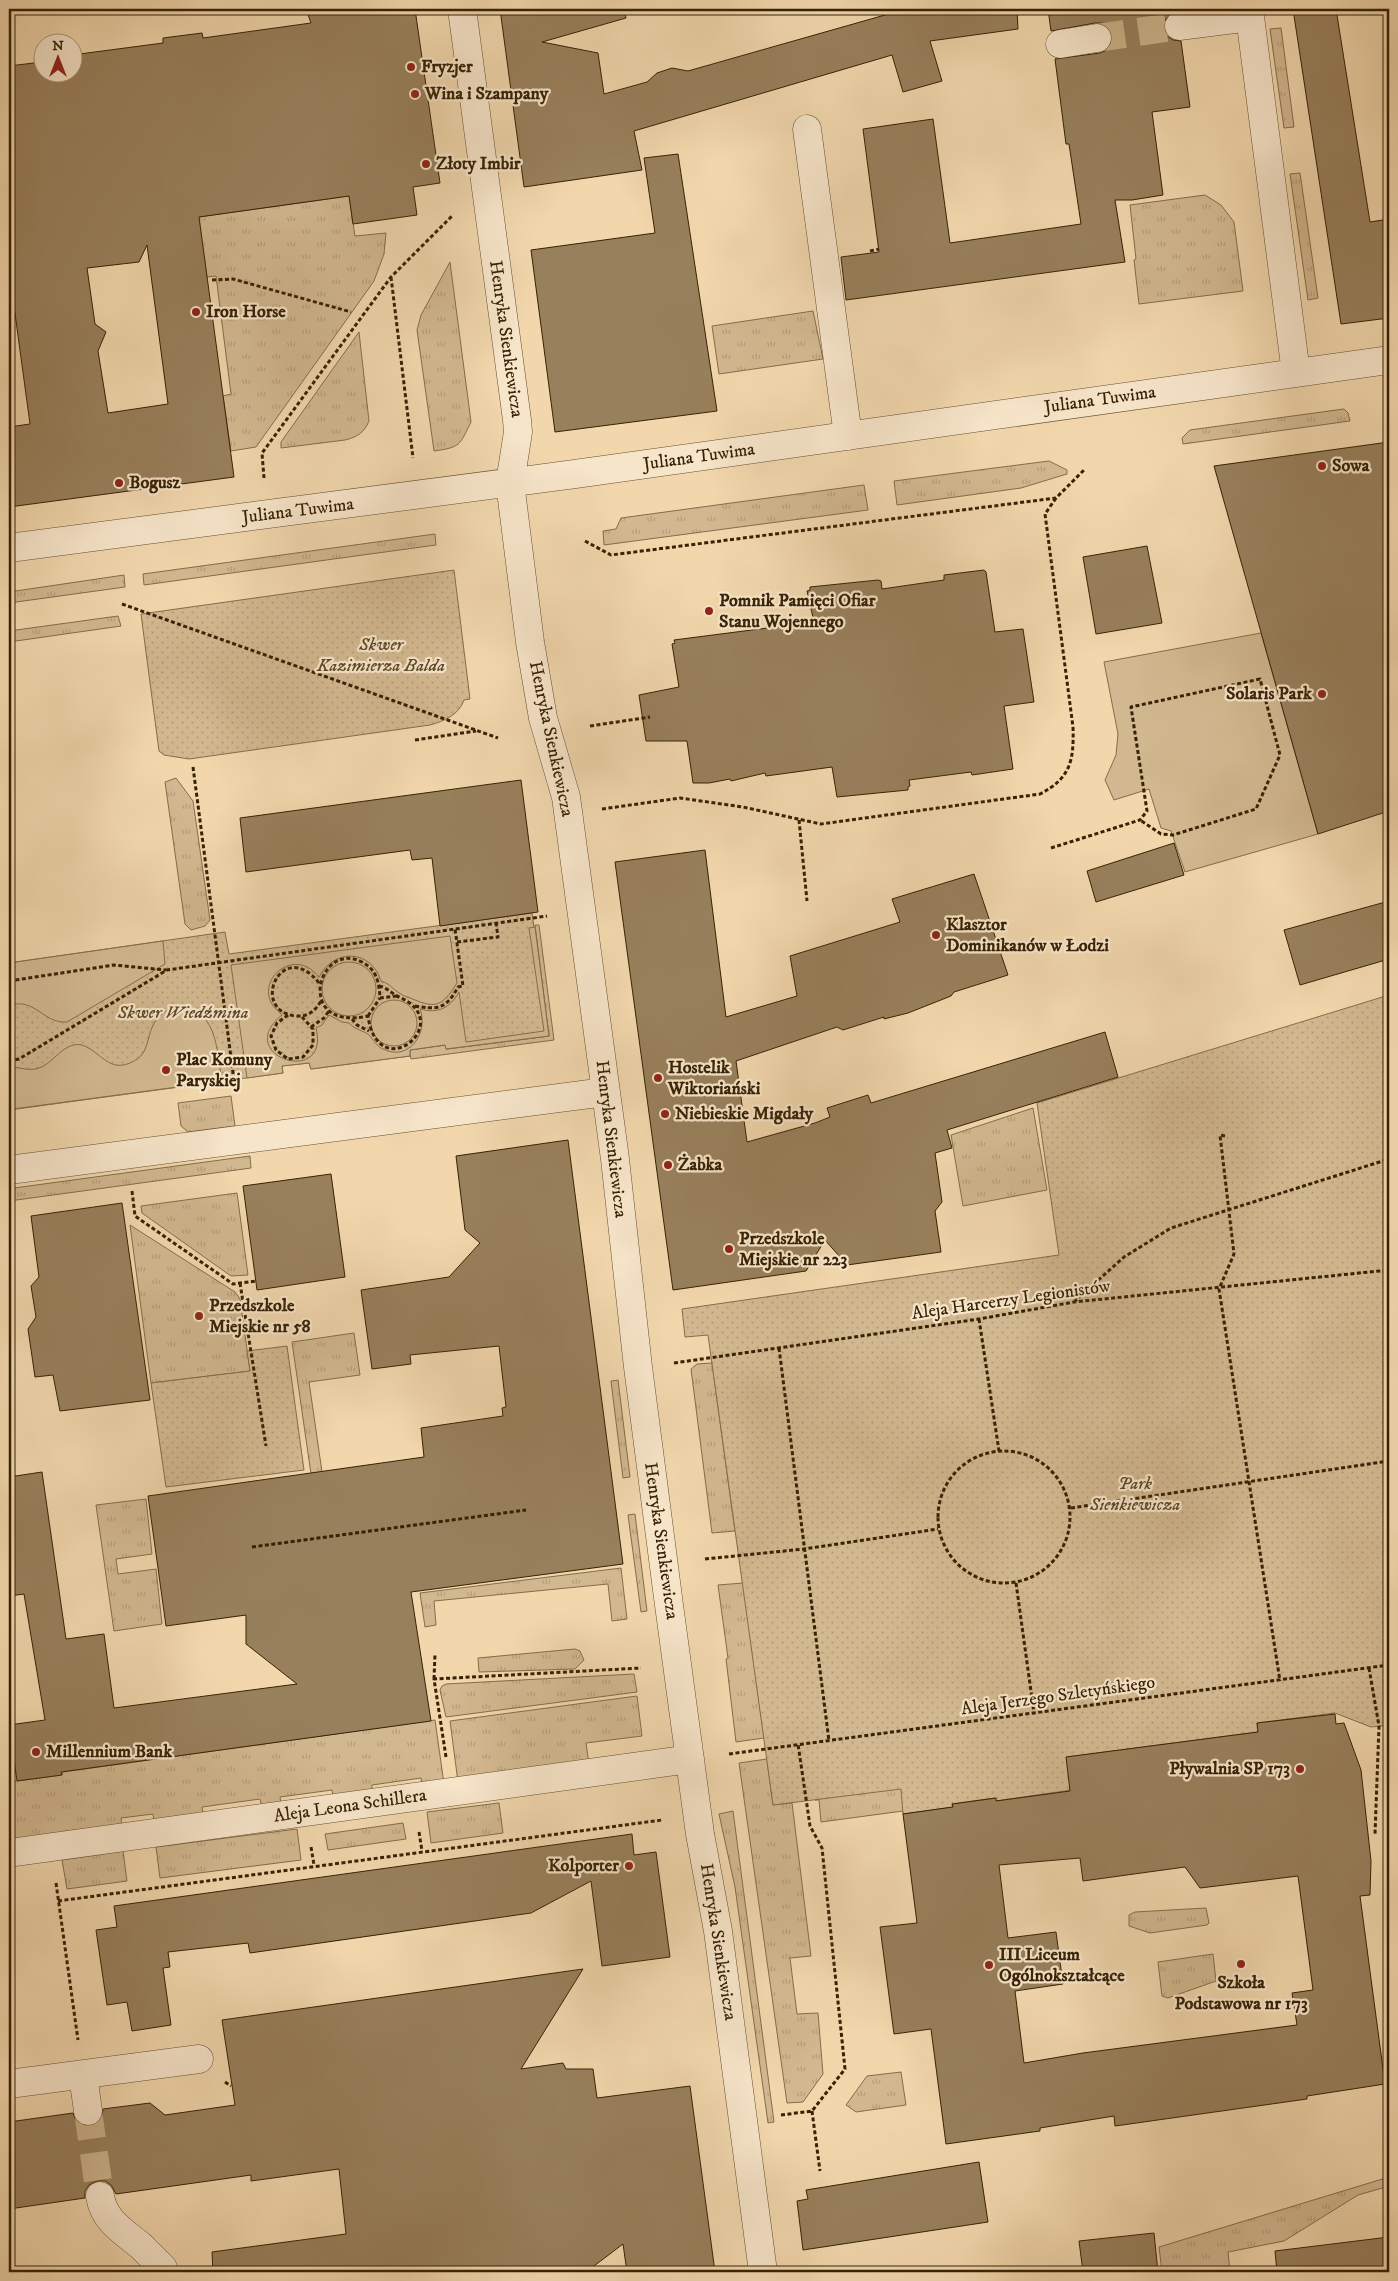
<svg xmlns="http://www.w3.org/2000/svg" width="1398" height="2281" font-family="'IM FELL DW Pica',serif">
	<style>
		.grass { fill: url(#grass-tufts); stroke: #846d4a }
		.park { fill: url(#park-dots); stroke: #846d4a }
		.garden { fill: #d2b890; stroke: #846d4a }
		.building { fill: #98805c; stroke: #362205; fill-rule: evenodd }
		.lines { fill: none; stroke-linecap: round; stroke-linejoin: round }
		.minor-tunnel { stroke: #ccb38b; stroke-width: 28; stroke-dasharray: 28 14; stroke-linecap: butt }
		.minor-casing { stroke: #654f2f; stroke-width: 29 }
		.path { stroke: #362205; stroke-width: 3; stroke-dasharray: 4 2.5; stroke-linecap: butt }
		.minor { stroke: #f7e5ca; stroke-width: 28 }
		.poi-dot { fill: #8f2418; stroke: #f7e5ca; stroke-width: 2 }
		.labels { text-anchor: middle; dominant-baseline: central; stroke-width: 4.5; stroke-linejoin: round; paint-order: stroke }
		.poi-label { font-size: 18px; font-weight: bold; fill: #362205; stroke: #f7e5ca; text-anchor: start }
		.street-label { font-size: 18px; fill: #362205; stroke: #f7e5ca }
		.park-label { font-size: 18px; font-style: italic; fill: #5d4828; stroke: #f7e5ca }
	</style>
	<defs>
		<pattern id="grass-tufts" width="24" height="20" patternUnits="userSpaceOnUse" patternTransform="scale(1.25)"><rect width="24" height="20" fill="#d2b890"/><path d="M3 7l-1-3M5 7V3M7 7l1-3M15 17l-1-3M17 17v-4M19 17l1-3" fill="none" stroke="#b59e7b"/></pattern>
		<pattern id="park-dots" width="8" height="8" patternUnits="userSpaceOnUse" patternTransform="scale(1.25)"><rect width="8" height="8" fill="#d2b890"/><path d="M2 2h.1M6 6h.1" fill="none" stroke="#b59e7b" stroke-width="1.8" stroke-linecap="round"/></pattern>
	</defs>
	<rect width="100%" height="100%" fill="#f2d7ad"/>
	<filter id="stains"><feTurbulence type="fractalNoise" baseFrequency=".004" numOctaves="4"/><feColorMatrix values="0 0 0 0 .2 0 0 0 0 .09 0 0 0 0 .02 0 0 0 .5 -.17"/></filter>
	<radialGradient id="worn" r=".72"><stop offset=".6" stop-color="#630" stop-opacity="0"/><stop offset="1" stop-color="#630" stop-opacity=".3"/></radialGradient>
	<path class="grass" d="M1281,28L1294,127L1284,128L1270,29Z
		M1300,173L1318,298L1308,300L1290,174Z
		M1205,195L1221,205L1234,222L1243,291L1139,304L1134,260L1136,259L1130,205Z
		M349,196L355,236L386,233L384,254L374,281L256,447L231,451L223,396L231,394L216,276L207,277L198,217Z
		M450,262L471,422C459,446 461,447 434,451L417,330L421,315Z
		M813,311L823,359L719,374L712,326Z
		M359,332L369,421C364,433 357,437 345,440L281,448V442Z
		M1344,409L1348,413L1350,421L1183,444L1182,438L1190,430Z
		M1049,461L1067,470V474L1021,488L897,505L894,481Z
		M864,485L868,510L604,545L603,531L616,529L621,518Z
		M435,534L436,545L144,585L143,574Z
		M124,575L125,587L9,603V592Z
		M118,616L121,626L9,642V631Z
		M176,778L193,801L210,920L205,926L191,930L185,924L165,782Z
		M535,925H539L554,1040L411,1059L409,1050L445,1045L447,1049L549,1036Z
		M231,1096L235,1126L188,1132L181,1126L178,1103Z
		M1033,1108L1047,1190L963,1206L951,1135Z
		M250,1156L251,1168L9,1201V1194L14,1188Z
		M237,1193L248,1275L231,1276L142,1213L141,1206Z
		M130,1225L235,1292L240,1299L250,1371L151,1383Z
		M354,1333L360,1375L309,1382L322,1472L311,1474L292,1342Z
		M712,1363L735,1531L712,1533L691,1369L697,1364Z
		M618,1380L630,1477L623,1478L611,1381Z
		M146,1499L152,1554L116,1559L118,1574L156,1569L162,1624L114,1631L96,1505Z
		M635,1514L647,1611L641,1612L628,1515Z
		M621,1568L627,1619L612,1621L608,1584L434,1601L436,1625L425,1627L420,1593Z
		M743,1583L764,1738L736,1742L726,1659L728,1658L718,1585Z
		M575,1649L580,1651L584,1660L575,1669L479,1672L478,1658Z
		M634,1674L637,1692L446,1717L440,1690L442,1686L446,1684Z
		M637,1696L642,1736L586,1743L589,1764L458,1782L450,1721Z
		M435,1720L444,1784L422,1787L421,1778L372,1785V1792L333,1797L332,1790L280,1797L281,1805L262,1807L260,1799L202,1807L203,1814L154,1821L153,1814L121,1818L122,1826L9,1841V1782L62,1775L63,1772Z
		M1389,1730V1799L1386,1800L1385,1731Z
		M1045,1744L996,1801L995,1798L952,1804L953,1807L903,1814V1811L821,1822L819,1800H815Z
		M767,1759L773,1805L792,1803L811,1956L790,1958L797,2014L818,2013L823,2074L803,2102L787,2103L739,1763Z
		M499,1803L503,1833L431,1843L427,1812Z
		M733,1811L774,2122L768,2123L735,1887L719,1814Z
		M403,1823L406,1839L328,1850L325,1834Z
		M297,1829L301,1860L160,1878L156,1847Z
		M123,1851L127,1881L67,1889L62,1860Z
		M1206,1908L1209,1923L1207,1925L1150,1933L1129,1926V1915L1135,1912Z
		M1213,1954L1216,1981L1168,1998L1162,1996L1158,1962Z
		M901,2072L906,2105L856,2112L846,2105L867,2076Z
		M1389,2177V2186L1358,2195L1284,2241L1228,2252L1230,2272H1162L1159,2247Z"/>
	<path class="park" d="M454,570L470,699L464,700C459,715 444,721 430,725L189,759L164,755L159,751L141,614Z
		M532,913L549,1036L446,1049L445,1045L410,1050V1056L311,1069L309,1063L282,1066L283,1073L9,1110V963L225,932L229,954Z
		M1389,995V1725L1371,1727L1335,1713L1257,1723L1258,1732L1067,1757L1071,1790L996,1801L995,1798L952,1804L953,1807L903,1814L901,1789L773,1805L708,1335L685,1337L682,1309L1059,1255L1037,1103Z
		M287,1346L304,1470L166,1487L151,1383L250,1371L247,1351Z"/>
	<path class="garden" d="M1261,633L1318,834L1185,872L1171,831L1161,828L1149,789L1114,800L1105,780L1116,755L1118,734L1104,662Z
		M535,927L549,1036L446,1049L445,1045L410,1050V1056L311,1069L309,1063L282,1066L283,1073L247,1078L231,965L450,936L457,983C441,1008 435,1009 408,997C406,996 403,996 401,994C393,990 391,984 381,981C371,949 334,948 319,977C316,974 312,969 307,967C287,957 262,978 270,1000C272,1006 277,1010 282,1015C231,1056 331,1088 316,1028L322,1025L329,1015L342,1022L349,1023C355,1030 363,1030 369,1035C374,1040 376,1046 383,1049C409,1062 429,1033 420,1009C438,1014 450,1008 459,992L466,1042L544,1031L529,928Z
		M163,941L165,964L67,1022C43,1024 34,996 9,1006V963Z
		M322 989a27 27 0 1 1 54 0a27 27 0 1 1-54 0Z
		M371 1023a23 23 0 1 1 46 0a23 23 0 1 1-46 0Z
		M173,1008C218,1005 216,1048 222,1081L13,1109L9,1068C19,1066 28,1072 39,1068C54,1063 64,1041 82,1045C101,1051 109,1075 134,1061C156,1050 140,1021 173,1008Z"/>
	<path class="building" d="M306,9H415L440,183L413,187L417,215L353,224L349,196L199,217L234,477L9,507V427L30,424L11,284H9V66L42,62V72H72V55L163,43V38L202,33L203,38L311,23ZM147,245L168,404L108,413L98,351L106,332L95,324L87,268L139,262Z
		M500,9H624L626,18L542,42L598,53L604,94L647,82L657,73L672,68L688,71L906,9H1017L1018,29L930,41L942,81L903,92L892,55L634,131L642,170L524,187Z
		M1048,9H1177L1165,20L1164,28L1167,36L1173,40L1181,41L1190,107L1152,112L1163,195L1132,200H1115L1125,262L846,300L841,257L879,252L863,129L933,119L950,243L1081,224L1069,144H1066L1055,59L1100,53L1107,50L1111,44L1112,36L1109,28L1102,23H1095L1051,31Z
		M1293,9H1336L1370,222L1389,219V318L1341,324Z
		M678,154L717,411L555,432L531,250L655,233L644,158Z
		M1389,442V811L1318,834L1214,466Z
		M1147,546L1162,623L1096,634L1083,557Z
		M984,570L986,572L995,632L1023,629L1034,702L1004,706L1013,769L972,775L971,772L909,780L910,786L908,787V790L837,797L832,767L766,776L765,773L731,781L730,779L709,783H693L687,741H646L639,695L679,687L672,644L675,643L674,640L814,622L807,591L810,590V587L878,580L881,581L882,589L944,580V575Z
		M521,780L538,912L440,926L432,858L412,860L410,850L246,872L240,818Z
		M1174,843L1184,875L1096,902L1087,871Z
		M705,850L726,1017L797,996L790,956L900,922L892,899L974,874L1008,975L954,992L951,996L908,1013L884,1019V1017L843,1030L837,1027L736,1061L747,1142L815,1123L830,1117L827,1108L868,1095L871,1103L1105,1032L1118,1077L947,1130L952,1148L935,1153L942,1202L935,1211L941,1252L847,1265L825,1240L806,1271L673,1290L615,862Z
		M1389,901V959L1300,985L1284,930Z
		M568,1140L623,1564L411,1592L431,1721L61,1772L62,1775L17,1781L9,1725L45,1720L24,1594L9,1596V1477L42,1472L66,1639L104,1634L114,1708L297,1684L246,1644V1615L166,1626L148,1496L424,1457L421,1428L503,1416L502,1408L506,1407L499,1346L410,1355L411,1364L372,1369L361,1290L449,1277L480,1243L465,1230L456,1156Z
		M331,1174L345,1277L257,1290L243,1186Z
		M122,1203L150,1400L60,1411L53,1375L35,1377L28,1329L36,1317L31,1286L39,1277L31,1216Z
		M1335,1714L1336,1724L1344,1723L1361,1770L1371,1861L1370,1895L1360,1896L1385,2084L1307,2096V2099L1115,2126L1114,2116L1040,2128V2131L946,2144L931,2029L894,2034L880,1927L917,1923L903,1814L953,1807L952,1804L996,1798V1801L1070,1791L1066,1757L1258,1732L1257,1723ZM1080,1858L1083,1881L1185,1867L1200,1888L1298,1876L1313,1990L1292,1993L1297,2025L1083,2053L1024,2063L1015,1991L1063,1984L1056,1932L1008,1938L999,1865Z
		M632,1834L634,1855L656,1852L670,1957L602,1966L591,1881L531,1913L250,1953L248,1943L168,1952L170,1967L163,1968L171,2025L132,2031L127,2002L107,2005L96,1930L117,1927L114,1906Z
		M583,1969L521,2069L563,2063L566,2069H593L597,2098L690,2086L715,2272H627L623,2244L586,2272H213L212,2252L346,2234L339,2169L251,2181V2175L116,2194L111,2185L105,2181H97L89,2185L85,2191V2198L9,2209V2122L73,2113L76,2121L82,2125L90,2126L98,2123L102,2117L103,2109L150,2103L165,2115L235,2105L222,2020Z
		M979,2162L988,2222L803,2250L797,2201L808,2199L806,2190Z
		M1154,2233L1158,2272H1083L1079,2241Z
		M1389,2237V2272H1277L1275,2251Z"/>
	<g class="lines">
		<path class="minor-tunnel" d="M1097,38L1179,26
			M88,2111L100,2196"/>
		<g class="minor-casing">
			<path id="minor" d="M462,9L517,420L518,432L510,483L530,642L543,718L566,797L615,1159L638,1367L669,1605L700,1834L718,1931L763,2272
				M1249,9L1296,373
				M1179,26L1250,17
				M1060,44L1097,38
				M807,129L848,436
				M9,548L575,474L1389,360
				M9,1170L605,1092
				M9,1853L690,1759
				M83,2075L88,2111
				M9,2084L199,2059
				M100,2196C104,2221 123,2231 141,2246C148,2253 156,2261 163,2268L164,2272"/>
		</g>
		<path class="path" d="M870,251L879,249
			M391,277L413,458
			M212,280L233,279L351,312
			M264,478L262,453L391,277L453,215
			M585,541L611,555L1056,498L1084,470
			M122,604L498,738
			M590,726L650,717
			M415,740L476,731
			M193,767L235,1088
			M602,809L680,798L743,807L821,824L1040,794C1071,778 1074,760 1073,727L1045,514L1056,498
			M799,820L807,901
			M1051,848L1140,820L1147,811L1131,707L1260,679L1280,755L1256,809L1173,835L1161,834L1140,820
			M457,942L498,937L496,923
			M9,981L114,965L166,970
			M319,983C282,936 248,1011 296,1016C308,1017 315,1011 321,1001
			M379,986C388,988 392,994 399,997C458,1022 378,1088 368,1016C293,1032 318,939 362,962C377,970 379,982 380,998L397,996
			M415,1006C438,1010 446,1009 458,987L463,986L455,929
			M288,1015L277,1023L271,1036L276,1050L288,1059L303,1057L313,1045V1029L302,1017
			M368,1016L380,998
			M352,1019L357,1025L369,1031
			M311,1027L324,1018L329,1011
			M9,1061L19,1059L167,970L547,916
			M1225,1136L1220,1135L1234,1254L1219,1289L1280,1681
			M132,1191L135,1216L233,1284L256,1281
			M240,1283L266,1446
			M1074,1302L1124,1257L1171,1228L1389,1159
			M979,1319L999,1451
			M779,1348L829,1741
			M674,1363L979,1319L1074,1302L1389,1270
			M938 1517a66 66 0 1 1 132 0a66 66 0 1 1-132 0Z
			M1071,1508L1389,1461
			M252,1547L526,1510
			M705,1559L804,1549L938,1529
			M1016,1583L1034,1713
			M1369,1668L1379,1726L1375,1834
			M434,1679L435,1654
			M729,1754L1389,1665
			M446,1757L434,1679L641,1668
			M419,1832L422,1851
			M311,1847L314,1865
			M56,1883L78,2040
			M58,1901L662,1820
			M225,2082L231,2086
			M812,2111L820,2171
			M781,2115L812,2111L845,2069L822,1848L810,1826L798,1744"/>
		<use href="#minor" class="minor"/>
	</g>
	<g class="poi-dot">
		<circle cx="411" cy="67" r="5"/>
		<circle cx="415" cy="94" r="5"/>
		<circle cx="426" cy="164" r="5"/>
		<circle cx="196" cy="312" r="5"/>
		<circle cx="1322" cy="466" r="5"/>
		<circle cx="119" cy="483" r="5"/>
		<circle cx="709" cy="611" r="5"/>
		<circle cx="1322" cy="694" r="5"/>
		<circle cx="936" cy="935" r="5"/>
		<circle cx="166" cy="1070" r="5"/>
		<circle cx="658" cy="1078" r="5"/>
		<circle cx="665" cy="1114" r="5"/>
		<circle cx="668" cy="1165" r="5"/>
		<circle cx="729" cy="1249" r="5"/>
		<circle cx="199" cy="1316" r="5"/>
		<circle cx="36" cy="1752" r="5"/>
		<circle cx="1300" cy="1769" r="5"/>
		<circle cx="629" cy="1866" r="5"/>
		<circle cx="1241" cy="1964" r="5"/>
		<circle cx="989" cy="1965" r="5"/>
	</g>
	<g class="labels">
		<g class="poi-label">
			<text x="421" y="67">Fryzjer</text>
			<text x="425" y="94">Wina i Szampany</text>
			<text x="436" y="164">Złoty Imbir</text>
			<text x="206" y="312">Iron Horse</text>
			<text x="1332" y="466">Sowa</text>
			<text x="129" y="483">Bogusz</text>
			<text x="719" y="601">Pomnik Pamięci Ofiar<tspan x="719" dy="21">Stanu Wojennego</tspan></text>
			<text x="1312" y="694" text-anchor="end">Solaris Park</text>
			<text x="946" y="925">Klasztor<tspan x="946" dy="21">Dominikanów w Łodzi</tspan></text>
			<text x="176" y="1060">Plac Komuny<tspan x="176" dy="21">Paryskiej</tspan></text>
			<text x="668" y="1068">Hostelik<tspan x="668" dy="21">Wiktoriański</tspan></text>
			<text x="675" y="1114">Niebieskie Migdały</text>
			<text x="678" y="1165">Żabka</text>
			<text x="739" y="1239">Przedszkole<tspan x="739" dy="21">Miejskie nr 223</tspan></text>
			<text x="209" y="1306">Przedszkole<tspan x="209" dy="21">Miejskie nr 58</tspan></text>
			<text x="46" y="1752">Millennium Bank</text>
			<text x="1290" y="1769" text-anchor="end">Pływalnia SP 173</text>
			<text x="619" y="1866" text-anchor="end">Kolporter</text>
			<text x="999" y="1955">III Liceum<tspan x="999" dy="21">Ogólnokształcące</tspan></text>
			<text x="1241" y="1983" text-anchor="middle">Szkoła<tspan x="1241" dy="21">Podstawowa nr 173</tspan></text>
		</g>
		<g class="street-label">
			<text transform="translate(506 339) rotate(82)">Henryka Sienkiewicza</text>
			<text transform="translate(1100 400) rotate(-8)">Juliana Tuwima</text>
			<text transform="translate(699 457) rotate(-8)">Juliana Tuwima</text>
			<text transform="translate(298 511) rotate(-7)">Juliana Tuwima</text>
			<text transform="translate(551 739) rotate(78)">Henryka Sienkiewicza</text>
			<text transform="translate(611 1139) rotate(83)">Henryka Sienkiewicza</text>
			<text transform="translate(1011 1300) rotate(-8)">Aleja Harcerzy Legionistów</text>
			<text transform="translate(661 1541) rotate(82)">Henryka Sienkiewicza</text>
			<text transform="translate(1058 1696) rotate(-8)">Aleja Jerzego Szletyńskiego</text>
			<text transform="translate(350 1806) rotate(-8)">Aleja Leona Schillera</text>
			<text transform="translate(718 1942) rotate(81)">Henryka Sienkiewicza</text>
		</g>
		<g class="park-label">
			<text x="381" y="645">Skwer<tspan x="381" dy="21">Kazimierza Balda</tspan></text>
			<text x="183" y="1013">Skwer Wiedźmina</text>
			<text x="1135" y="1484">Park<tspan x="1135" dy="21">Sienkiewicza</tspan></text>
		</g>
	</g>
	<rect width="1398" height="2281" fill="none" stroke="#f2d7ad" stroke-width="30"/>
	<rect x="10" y="10" width="1378" height="2261" fill="none" stroke="#362205" stroke-width="2.5"/>
	<rect x="15" y="15" width="1368" height="2251" fill="none" stroke="#362205"/>
	<g transform="translate(58 58)"><circle r="24" fill="#f7e5ca" stroke="#aa977b"/>
	<path d="M0-4L9 19L0 12L-9 19Z" fill="#8f2418"/>
	<text y="-8" font-size="14" font-weight="bold" text-anchor="middle" fill="#362205">N</text>
	</g>
	<rect width="100%" height="100%" filter="url(#stains)"/>
	<rect width="100%" height="100%" fill="url(#worn)"/>
</svg>
